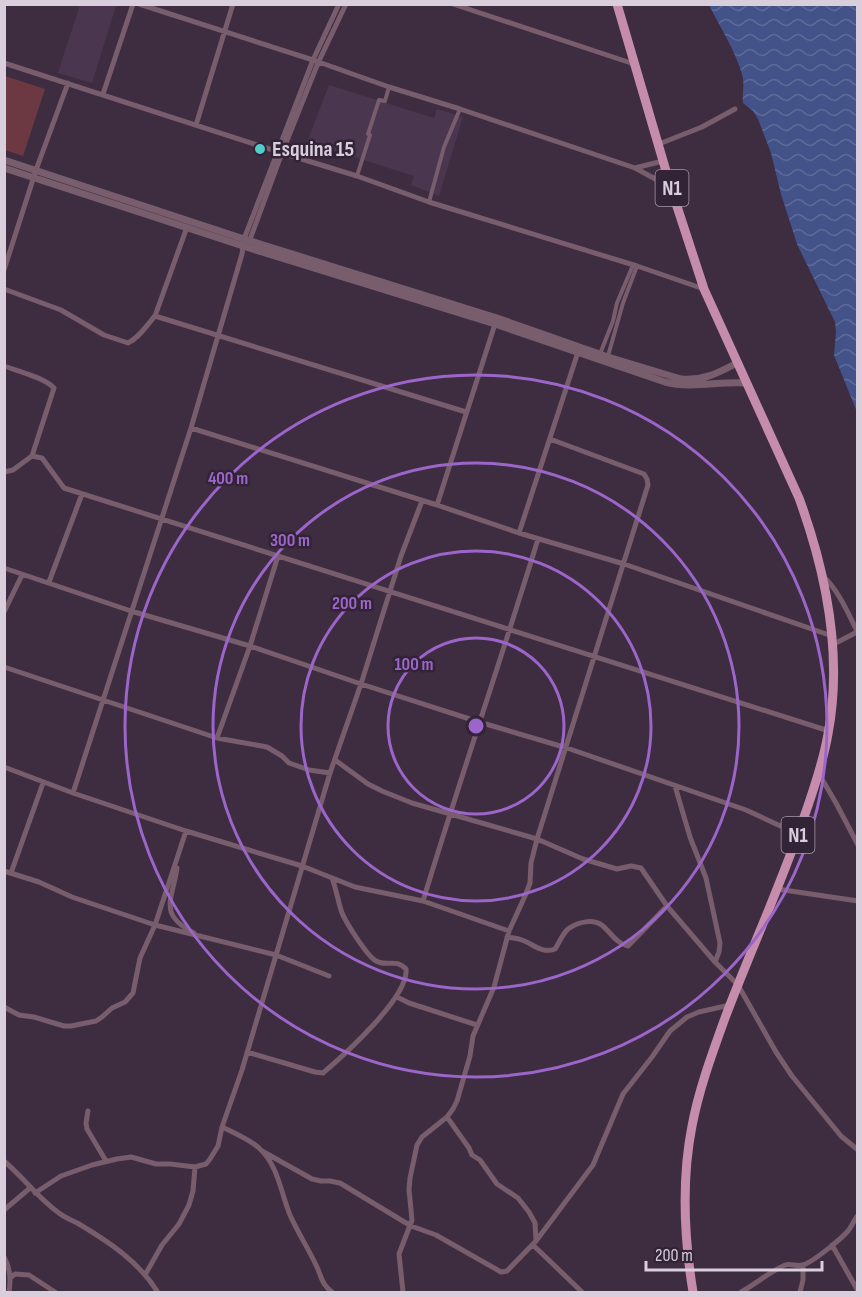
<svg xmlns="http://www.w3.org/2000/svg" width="862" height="1297" font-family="'Sofia Sans Condensed',sans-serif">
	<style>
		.built { fill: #4a364f }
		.pitch { fill: #6c3942 }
		.water { fill: url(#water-waves) }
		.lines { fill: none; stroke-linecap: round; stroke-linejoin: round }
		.pedestrian { stroke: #785d6c; stroke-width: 4 }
		.minor { stroke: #785d6c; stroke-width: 5 }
		.tertiary { stroke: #785d6c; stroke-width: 7 }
		.trunk { stroke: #c68cac; stroke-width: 9 }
		.ring { fill: none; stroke: #9c65c9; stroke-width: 3 }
		.poi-dot { fill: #52cdcc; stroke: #332337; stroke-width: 2 }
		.labels { text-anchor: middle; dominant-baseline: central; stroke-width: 5; stroke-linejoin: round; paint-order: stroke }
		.shield { fill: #332337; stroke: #a79baa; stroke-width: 1.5 }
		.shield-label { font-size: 21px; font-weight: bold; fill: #d9cedb }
		.poi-label { font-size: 22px; font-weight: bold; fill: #d9cedb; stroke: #332337; text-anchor: start }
		.centre { fill: #9c65c9; stroke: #332337; stroke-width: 3 }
		.ring-label { font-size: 18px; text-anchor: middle; font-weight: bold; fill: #9c65c9; stroke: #332337; stroke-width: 5; stroke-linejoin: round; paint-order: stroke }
	</style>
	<defs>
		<pattern id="water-waves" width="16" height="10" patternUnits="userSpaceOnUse" patternTransform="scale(1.5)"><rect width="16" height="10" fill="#435389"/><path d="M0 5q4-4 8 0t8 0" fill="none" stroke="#5e6b99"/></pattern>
	</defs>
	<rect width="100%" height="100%" fill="#3e2d41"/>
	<path class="built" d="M111,5L116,6L92,83L58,73L80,5Z
		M329,85L434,118L437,109L463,117L439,196L411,185L414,176L307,142Z"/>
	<path class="pitch" d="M5,76L45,89L23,156L5,150Z"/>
	<path class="water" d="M709,5H857V412L834,355L836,332L835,322L797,244L781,194L771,153L758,119L753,111L743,103C742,93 745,84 742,74C735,50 720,27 709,5Z"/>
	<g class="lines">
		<path class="pedestrian" d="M357,176L370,135L368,134L379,100L385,101L389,87
			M429,202L444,147L460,109
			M600,354L613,321L617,303L633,265
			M608,356L623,303L637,266"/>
		<path class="minor" d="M139,4L313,60L389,87L460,109L635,168L670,187
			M453,4L634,64
			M4,63L282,153L357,176L429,202L637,266L704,289
			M103,94L133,4
			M196,125L233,4
			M659,144L702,127L735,109
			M635,168L663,161
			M249,242L282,153L318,63L346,4
			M4,270L36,170L68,83
			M4,289L61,310L104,335L128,343C139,338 147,325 155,316L187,227
			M155,316L466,412
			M4,366C18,371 45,378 54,388L32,456L13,470L4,472
			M191,428L437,505L519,533L624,564L832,636
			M32,456L42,458L64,488L829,731
			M437,505L495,324
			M519,533L578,352
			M4,568L131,611L250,646L361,684L479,722L567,748L746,810L798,834
			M823,576C839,591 848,613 858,633
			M49,582L82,494
			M4,612L22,575
			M832,645L857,632
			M4,667L217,738L267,747L282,756L289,763L309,770L330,773
			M217,738L250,646L278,556
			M335,760L368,784L382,791L412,803L537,839L583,859L617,869L631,866L641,868L667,906L715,962L738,985L776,1052L792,1076L841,1136L858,1150
			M4,767L73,793L186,831L302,866L355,887L423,901L509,931
			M819,774L836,803L858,845
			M675,786L690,837L706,878L720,943L719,952L715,962
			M73,793L191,428L242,254L244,239L313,60L339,4
			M186,831L155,925L276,955L329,976
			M177,868C173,899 157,914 194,933
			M4,871L39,882L72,897L155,925L140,958L133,993L125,1002L112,1008L102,1017L96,1021L71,1026H64L34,1017L19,1015L4,1007
			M11,873L43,783
			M777,889L858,901
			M423,901C460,779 501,660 538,539
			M507,937C512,938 517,938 522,940C533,944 542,954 555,949C559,943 563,933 568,929C578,922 593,918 603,926C611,933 617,944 628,946L667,906
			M397,997L409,1003L477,1025
			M247,1052L315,1072L323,1073C344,1055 409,997 406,969C396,958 387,967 376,961C367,956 344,920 341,910C338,900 336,889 332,878
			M88,1111L86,1123L87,1129L106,1161
			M447,1117L469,1148L472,1155L480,1160L497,1184L518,1198L529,1212L535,1223L536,1240
			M222,1127C234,1133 249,1139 259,1148C278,1165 281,1193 290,1215C298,1233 308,1248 316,1265C322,1277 321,1284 332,1292
			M262,1151L312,1179L321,1181H330L340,1183L411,1226L436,1235L501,1272L507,1271L536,1241L593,1165L623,1094L652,1057L670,1031L687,1017L699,1012L730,1005
			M4,1161C24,1178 38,1198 59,1213C65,1218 72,1220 79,1224C109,1242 138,1261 157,1291
			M35,1193L61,1176L92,1165L117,1159L131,1157L156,1164H170L195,1167L206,1164L210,1159L218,1146L222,1127L242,1070L330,773L361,684L401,556L422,501
			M4,1210L30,1188
			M533,1245L582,1292
			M832,1245L858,1291
			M4,1257C11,1269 11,1280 9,1292
			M145,1275L162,1245L179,1224L189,1205L193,1191L195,1167
			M10,1278L15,1274L29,1275L55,1292
			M403,1292L399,1254L412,1220L409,1190L410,1178L417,1145L422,1137L447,1117L453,1109L457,1101L470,1056L473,1036L494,987L509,931L525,896L530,883L531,863L537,839L648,485L647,479L644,474L550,439
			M741,1292C756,1284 769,1272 785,1265C791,1263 796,1267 803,1265C813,1262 841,1239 848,1231C852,1226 854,1220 858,1215
			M800,1292L803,1280V1265"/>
		<path class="tertiary" d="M4,160L244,239L497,318L608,357L681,379C703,381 718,373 737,363
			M4,168L246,247L495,324L665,382C692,389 719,381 746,383"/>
		<path class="trunk" d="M617,4L671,188L704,289L799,498C826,572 843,655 828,734C823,763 813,792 803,820C780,887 750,952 725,1018C712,1054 699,1089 692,1126C681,1182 684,1237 693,1292"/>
	</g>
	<g class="ring">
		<circle cx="476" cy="726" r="88"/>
		<circle cx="476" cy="726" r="175"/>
		<circle cx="476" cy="726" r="263"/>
		<circle cx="476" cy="726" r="351"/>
	</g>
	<circle class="poi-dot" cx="260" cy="149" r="6"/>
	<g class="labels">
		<g class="shield">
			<rect x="655.5" y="170" width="33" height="36" rx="4.5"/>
			<rect x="781.5" y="817" width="33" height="36" rx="4.5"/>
		</g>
		<g class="shield-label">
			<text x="672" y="188">N1</text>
			<text x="798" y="835">N1</text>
		</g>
		<g class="poi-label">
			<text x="272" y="149">Esquina 15</text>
		</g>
	</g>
	<circle cx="476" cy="726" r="9" class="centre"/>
	<g class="ring-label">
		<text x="228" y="484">400 m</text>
		<text x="290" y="546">300 m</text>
		<text x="352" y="609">200 m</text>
		<text x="414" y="670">100 m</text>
	</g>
	<rect width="862" height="1297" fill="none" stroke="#d9cedb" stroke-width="12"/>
	<path d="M646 1261v9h176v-9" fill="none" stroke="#d9cedb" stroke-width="3"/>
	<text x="655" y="1261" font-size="18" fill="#d9cedb" stroke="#332337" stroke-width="4.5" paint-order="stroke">200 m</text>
</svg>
